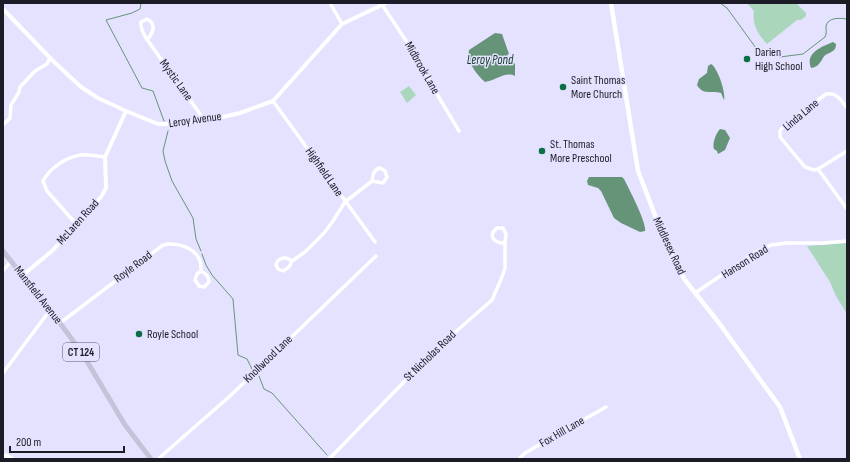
<svg xmlns="http://www.w3.org/2000/svg" width="850" height="462" font-family="'Sofia Sans Condensed',sans-serif">
	<style>
		.green { fill: #aad7bc }
		.water { fill: #669479 }
		.lines { fill: none; stroke-linecap: round; stroke-linejoin: round }
		.stream { stroke: #669479; stroke-width: 1 }
		.minor { stroke: #fff; stroke-width: 3.5 }
		.tertiary { stroke: #fff; stroke-width: 4 }
		.secondary { stroke: #fff; stroke-width: 4.5 }
		.primary { stroke: #c5c3da; stroke-width: 5 }
		.poi-dot { fill: #0b6f46; stroke: #e4e2ff; stroke-width: 1.5 }
		.labels { text-anchor: middle; dominant-baseline: central; stroke-width: 3; stroke-linejoin: round; paint-order: stroke }
		.shield { fill: #e4e2ff; stroke: #585767; stroke-width: 1 }
		.shield-label { font-size: 11px; font-weight: bold; fill: #1c1c26 }
		.poi-label { font-size: 12px; fill: #1c1c26; stroke: #e4e2ff; text-anchor: start }
		.street-label { font-size: 12px; fill: #1c1c26; stroke: #e4e2ff }
		.water-label { font-size: 13px; font-style: italic; fill: #123925; stroke: #e4e2ff }
	</style>
	<rect width="100%" height="100%" fill="#e4e2ff"/>
	<path class="green" d="M747,3H796L806,13V16L801,20H797L767,44C758,34 752,25 754,11Z
		M409,86L416,95L407,103L400,92Z
		M847,243V314L836,296L830,282L807,246Z"/>
	<path class="water" d="M495,33L502,34L509,54L507,55L515,64V76C505,71 495,81 485,82C476,74 467,62 469,50Z
		M833,42L836,44C836,54 827,51 823,58C820,63 818,67 811,68C805,53 821,47 833,42Z
		M711,64C718,68 726,93 724,100L721,93C712,90 703,96 697,85L699,79L707,73L708,66Z
		M720,129L725,130L730,138L725,150L718,154L717,151L714,149C712,144 716,133 720,129Z
		M589,177H622L624,179C629,189 647,223 645,231L640,232L621,223L614,218L601,191L598,188L588,185L587,181Z"/>
	<g class="lines">
		<path class="stream" d="M141,3L140,9L132,13L106,20L142,88L153,91L164,121
			M720,3L727,8L756,48L780,57L803,54L825,37C827,33 826,30 826,26C828,17 840,18 847,19
			M168,131L163,151L165,161L172,181L193,218L196,239L201,251
			M202,254L206,265L212,275L233,299L238,355L247,359L253,371
			M259,376L264,389L272,393L327,455"/>
		<path class="minor" d="M330,3L342,24
			M383,6L426,71L431,84L459,131
			M147,40C153,33 157,24 147,19L141,22C140,28 143,32 146,38L205,121
			M273,101L375,242
			M847,108C841,100 837,92 826,94L783,127L780,131V137L805,167L814,170L818,169L847,151
			M3,125L10,118L11,105L19,92L20,87L35,71L47,64L50,58
			M818,169L847,209
			M76,224L47,191L43,181C50,168 66,157 81,155C88,154 98,156 105,157
			M292,261C286,256 278,257 276,265L278,269L283,271L289,267L292,261L305,252L324,233L333,221L345,202L372,181C373,175 373,170 380,168L385,171L387,177L383,183L372,181
			M3,271L11,261
			M695,293L756,252L771,245L786,243H823L847,241
			M60,323L163,245C176,242 195,247 200,261C201,264 201,268 201,271C206,274 209,276 209,282L204,287L199,286L195,280L197,274L201,271
			M3,373L50,310
			M3,457L6,455L13,459
			M158,459L230,396L376,256
			M329,459L437,348L492,300L502,277L505,268V242L506,234L503,228H497C489,234 492,241 501,243L505,242
			M519,459L525,453L606,407"/>
		<path class="tertiary" d="M3,9L52,60L81,87L98,98L126,111L158,124H169L205,121L240,113L273,101L342,24L386,3
			M23,275L52,251L101,197L106,188L105,157L126,111"/>
		<path class="secondary" d="M611,3L638,171L667,246L685,280L719,323L780,407L800,459"/>
		<path class="primary" d="M3,251L60,323L82,353L125,425L151,459"/>
	</g>
	<g class="poi-dot">
		<circle cx="747" cy="59" r="4"/>
		<circle cx="563" cy="87" r="4"/>
		<circle cx="542" cy="151" r="4"/>
		<circle cx="139" cy="334" r="4"/>
	</g>
	<g class="labels">
		<rect class="shield" x="63" y="343" width="36" height="18" rx="3"/>
		<g class="shield-label">
			<text x="81" y="352">CT 124</text>
		</g>
		<g class="poi-label">
			<text x="755" y="52">Darien<tspan x="755" dy="14">High School</tspan></text>
			<text x="571" y="80">Saint Thomas<tspan x="571" dy="14">More Church</tspan></text>
			<text x="550" y="144">St. Thomas<tspan x="550" dy="14">More Preschool</tspan></text>
			<text x="147" y="334">Royle School</text>
		</g>
		<g class="street-label">
			<text transform="translate(422 68) rotate(60)">Midbrook Lane</text>
			<text transform="translate(176 80) rotate(54)">Mystic Lane</text>
			<text transform="translate(801 115) rotate(-40)">Linda Lane</text>
			<text transform="translate(195 120) rotate(-8)">Leroy Avenue</text>
			<text transform="translate(324 172) rotate(55)">Highfield Lane</text>
			<text transform="translate(78 222) rotate(-48)">McLaren Road</text>
			<text transform="translate(669 246) rotate(65)">Middlesex Road</text>
			<text transform="translate(745 262) rotate(-32)">Hanson Road</text>
			<text transform="translate(133 267) rotate(-37)">Royle Road</text>
			<text transform="translate(38 295) rotate(52)">Mansfield Avenue</text>
			<text transform="translate(430 356) rotate(-44)">St Nicholas Road</text>
			<text transform="translate(268 359) rotate(-44)">Knollwood Lane</text>
			<text transform="translate(562 432) rotate(-30)">Fox Hill Lane</text>
		</g>
		<g class="water-label">
			<text x="490" y="60">Leroy Pond</text>
		</g>
	</g>
	<rect width="850" height="462" fill="none" stroke="#1c1c26" stroke-width="8"/>
	<path d="M10 446v6h114v-6" fill="none" stroke="#1c1c26" stroke-width="2"/>
	<text x="16" y="446" font-size="12" fill="#1c1c26" stroke="#e4e2ff" stroke-width="3" paint-order="stroke">200 m</text>
</svg>
